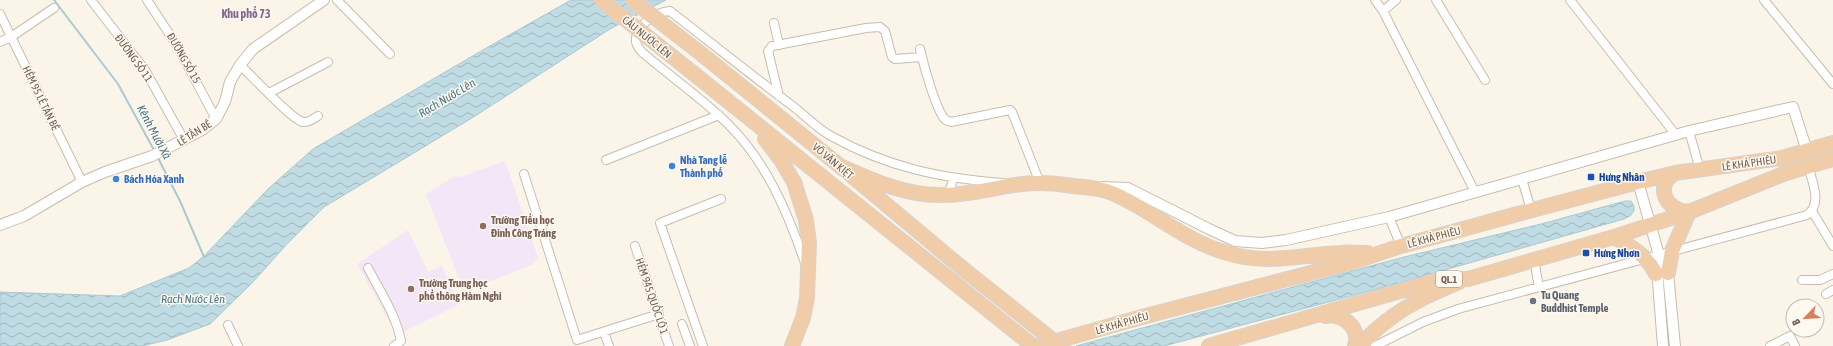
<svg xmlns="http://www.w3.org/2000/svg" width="1833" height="346" font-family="'Asap Condensed',sans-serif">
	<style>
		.education { fill: #f2e6f7 }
		.water { fill: url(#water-waves); stroke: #a7cad3 }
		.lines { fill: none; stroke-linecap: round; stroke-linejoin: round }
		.stream { stroke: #a7cad3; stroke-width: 2 }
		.minor-casing { stroke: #c9bcad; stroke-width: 10 }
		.tertiary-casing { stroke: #c9bcad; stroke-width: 12 }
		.trunk-casing { stroke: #d8d2ce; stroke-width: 16 }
		.minor { stroke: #fff; stroke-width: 8 }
		.tertiary { stroke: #fff; stroke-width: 10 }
		.trunk { stroke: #f0cda8; stroke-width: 14 }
		.trunk-bridge-casing { stroke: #d8d2ce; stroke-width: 16; stroke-linecap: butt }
		.trunk-bridge { stroke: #f0cda8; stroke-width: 14 }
		.shop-dot { fill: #3f7fe0; stroke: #fdf9f0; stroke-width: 1.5 }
		.transit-dot { fill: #1a4fb4; stroke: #fdf9f0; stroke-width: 1.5 }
		.education-dot { fill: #8d6e63; stroke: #fdf9f0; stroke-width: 1.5 }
		.worship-dot { fill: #6b7280; stroke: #fdf9f0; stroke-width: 1.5 }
		.labels { text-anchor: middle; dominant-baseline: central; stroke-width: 3; stroke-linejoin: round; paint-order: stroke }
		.shield { fill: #fdf9f0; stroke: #9c8c7f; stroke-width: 1 }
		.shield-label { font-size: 10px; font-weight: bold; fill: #735e4f }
		.street-label { font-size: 11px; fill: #735e4f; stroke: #fdf9f0 }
		.shop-label { font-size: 11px; font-weight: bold; fill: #366cbe; stroke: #fdf9f0; text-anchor: start }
		.transit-label { font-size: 11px; font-weight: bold; fill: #164399; stroke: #fdf9f0; text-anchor: start }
		.education-label { font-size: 11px; font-weight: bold; fill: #785e54; stroke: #fdf9f0; text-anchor: start }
		.worship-label { font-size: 11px; font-weight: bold; fill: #5b616d; stroke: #fdf9f0; text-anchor: start }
		.neighbourhood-label { font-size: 12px; font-weight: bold; fill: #84678e; stroke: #fdf9f0 }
		.water-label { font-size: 12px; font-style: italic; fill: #4b7784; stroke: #fdf9f0 }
	</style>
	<defs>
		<pattern id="water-waves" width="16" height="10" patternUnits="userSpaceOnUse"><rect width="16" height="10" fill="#bfdbe3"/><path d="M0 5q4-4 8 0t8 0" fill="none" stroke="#a0b5ba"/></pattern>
	</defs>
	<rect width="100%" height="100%" fill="#fbf5e9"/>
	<path class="education" d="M505,161L538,258L533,264L464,292L426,194L455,176L460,177Z
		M408,230L428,272L442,266L458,305L397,335L357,264Z"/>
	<path class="water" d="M571,0H666L610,29L472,118L324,207L287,244L253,282L210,324L167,340L142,346H0V292L120,296L189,268L204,256L268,189L313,149L488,47Z
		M1625,201H1631L1634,206V211L1630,216L1624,219L1392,285L1164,346H1076L1400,258L1541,224Z"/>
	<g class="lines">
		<path class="stream" d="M54,0L118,84L154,150
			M157,156L180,201L204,257"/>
		<g class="minor-casing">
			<path id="minor" d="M91,0L145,70L184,140
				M147,0L176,44L216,119
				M337,0L390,54
				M1375,0L1383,11
				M1396,0L1383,11L1475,192
				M1436,0L1485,80
				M1570,0L1676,135
				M1764,0L1833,84
				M0,14L82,182
				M774,23L779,45
				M0,42L11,37L54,8
				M920,49C924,66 934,103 943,117C945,120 947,121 951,122L1010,110L1012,112L1040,183
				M240,65C251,75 292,120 303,122C309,123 314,118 318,116
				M269,93L328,62
				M779,96L768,51L772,46L866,28L880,27L885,31L892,57L895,59L922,57
				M1689,131L1700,170
				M606,160L719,115
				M524,174L577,340L659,314
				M1522,179L1531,210
				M946,195L951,187L953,178
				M1812,211L1833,246
				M1389,217L1401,246
				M635,246L669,346
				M1534,260L1539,287
				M805,263C788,213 767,163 729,125C702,98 671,77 643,53C640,50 637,46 636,42C634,26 656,12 670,11C710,42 750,74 790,104C804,114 816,128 831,136C887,167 939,178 1003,183
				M368,268C380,291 396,315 401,341L394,346
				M1802,280H1820L1833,274
				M1826,294L1833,290
				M682,324L690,346
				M228,325L238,346
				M604,332L609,346
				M703,346L660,223L721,199
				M1375,346L1423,322L1458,309L1807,215C1823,204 1812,181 1808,166
				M1770,346L1790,336L1795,346"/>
		</g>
		<g class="tertiary-casing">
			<path id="tertiary" d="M1638,182L1659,255L1668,273L1675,346
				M1103,187L1128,188L1209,229L1235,241L1262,243L1286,240L1389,217L1689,131L1793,107L1807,151
				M0,225L24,216L82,182L105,172L152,156L202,130L216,119L225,102L230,82L240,65L253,49L324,0
				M1657,269L1663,346"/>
		</g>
		<g class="trunk-casing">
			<path id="trunk" d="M704,56L840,166L962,268
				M693,73L1033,346
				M765,139L781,160L794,182L806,220L809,243L807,298L803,318L792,346
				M840,166C872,180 904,195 938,195C967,196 994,187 1022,184C1039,182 1056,183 1073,186C1085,187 1101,188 1112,193C1152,210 1181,239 1224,252C1266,266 1298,255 1340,253C1349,252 1359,253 1368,253
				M1675,173C1653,186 1667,212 1689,212
				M1614,237C1632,247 1647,256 1656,274
				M1668,273L1672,251L1689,212
				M1325,316C1342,313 1361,327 1355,346
				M1039,346L1142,317L1353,262L1401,246L1514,215L1638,182L1675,173L1782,158L1833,143
				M1209,346L1442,279H1468L1614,237L1689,212L1786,173L1833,159
				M1359,346C1391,313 1417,299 1459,282"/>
		</g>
		<use href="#minor" class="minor"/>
		<use href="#tertiary" class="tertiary"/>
		<use href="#trunk" class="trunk"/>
		<g class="trunk-bridge-casing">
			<path id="trunk-bridge" d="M601,0L693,73
				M632,0L704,56
				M962,268L1060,346"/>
		</g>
		<use href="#trunk-bridge" class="trunk-bridge"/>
	</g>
	<g class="shop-dot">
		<circle cx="672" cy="166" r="4"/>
		<circle cx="116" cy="179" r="4"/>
	</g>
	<g class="transit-dot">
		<rect x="1587" y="173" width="8" height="8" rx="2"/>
		<rect x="1582" y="249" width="8" height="8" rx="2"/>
	</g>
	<g class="education-dot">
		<circle cx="483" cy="226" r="4"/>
		<circle cx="411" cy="289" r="4"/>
	</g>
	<circle class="worship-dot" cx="1533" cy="301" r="4"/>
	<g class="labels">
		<rect class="shield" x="1436" y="271" width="26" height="16" rx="3"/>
		<g class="shield-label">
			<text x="1449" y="279">QL.1</text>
		</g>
		<g class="street-label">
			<text transform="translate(647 37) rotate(39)">CẦU NƯỚC LÊN</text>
			<text transform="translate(134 58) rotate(54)">ĐƯỜNG SỐ 11</text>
			<text transform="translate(184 58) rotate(60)">ĐƯỜNG SỐ 15</text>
			<text transform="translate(41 98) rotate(64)">HẺM 95 LÊ TẤN BÊ</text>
			<text transform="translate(194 133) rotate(-32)">LÊ TẤN BÊ</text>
			<text transform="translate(833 161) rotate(40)">VÕ VĂN KIỆT</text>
			<text transform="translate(1749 163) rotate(-8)">LÊ KHẢ PHIÊU</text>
			<text transform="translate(1434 237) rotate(-15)">LÊ KHẢ PHIÊU</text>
			<text transform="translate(652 296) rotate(71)">HẺM 945 QUỐC LỘ 1</text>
			<text transform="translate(1122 323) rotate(-16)">LÊ KHẢ PHIÊU</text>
		</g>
		<g class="shop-label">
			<text x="680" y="160">Nhà Tang lễ<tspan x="680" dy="13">Thành phố</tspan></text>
			<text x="124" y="179">Bách Hóa Xanh</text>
		</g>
		<g class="transit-label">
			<text x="1599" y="177">Hưng Nhân</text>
			<text x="1594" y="253">Hưng Nhơn</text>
		</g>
		<g class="education-label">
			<text x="491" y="220">Trường Tiểu học<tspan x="491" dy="13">Đinh Công Tráng</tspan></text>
			<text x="419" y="283">Trường Trung học<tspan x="419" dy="13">phổ thông Hàm Nghi</tspan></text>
		</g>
		<g class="worship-label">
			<text x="1541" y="295">Tu Quang<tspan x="1541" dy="13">Buddhist Temple</tspan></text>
		</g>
		<g class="neighbourhood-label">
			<text x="246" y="14">Khu phố 73</text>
		</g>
		<g class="water-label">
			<text transform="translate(447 98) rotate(-31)">Rạch Nước Lên</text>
			<text transform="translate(154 132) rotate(62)">Kênh Mười Xà</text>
			<text x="193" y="299">Rạch Nước Lên</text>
		</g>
	</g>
	<g transform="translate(1805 318) rotate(245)"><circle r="19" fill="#fdf9f0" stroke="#c6bbb0"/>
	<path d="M0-3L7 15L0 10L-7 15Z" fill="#d87f5b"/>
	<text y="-6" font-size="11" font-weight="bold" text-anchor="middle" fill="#735e4f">B</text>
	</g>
</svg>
